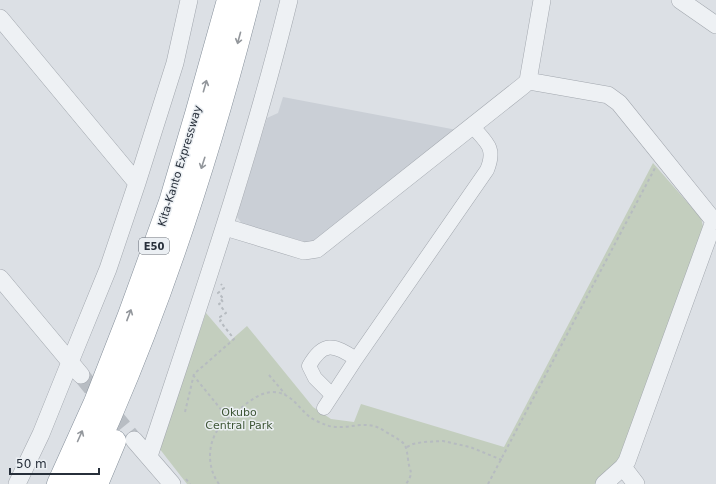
<svg xmlns="http://www.w3.org/2000/svg" width="716" height="484" font-family="'DejaVu Sans',sans-serif">
	<style>
		.built { fill: #cacfd6 }
		.green { fill: #c3cebe }
		.lines { fill: none; stroke-linecap: round; stroke-linejoin: round }
		.tertiary-tunnel { stroke: #b8bdc3; stroke-width: 17; stroke-dasharray: 17 8; stroke-linecap: butt }
		.minor-casing { stroke: #a2a7ae; stroke-width: 15 }
		.tertiary-casing { stroke: #a2a7ae; stroke-width: 18 }
		.motorway-casing { stroke: #858f9a; stroke-width: 23 }
		.path { stroke: #b6bbc0; stroke-width: 2; stroke-dasharray: 3 3; stroke-linecap: butt }
		.minor { stroke: #eef1f4; stroke-width: 14 }
		.tertiary { stroke: #eef1f4; stroke-width: 17 }
		.motorway { stroke: #fff; stroke-width: 22 }
		.oneway { stroke: #93979c }
		.labels { text-anchor: middle; dominant-baseline: central; stroke-width: 3; stroke-linejoin: round; paint-order: stroke }
		.shield { fill: #ebeff3; stroke: #626972; stroke-width: 1 }
		.shield-label { font-size: 10px; font-weight: bold; fill: #272f3a }
		.street-label { font-size: 11px; fill: #272f3a; stroke: #ebeff3 }
		.park-label { font-size: 11px; fill: #3d5535; stroke: #ebeff3 }
	</style>
	<rect width="100%" height="100%" fill="#dce0e5"/>
	<path class="built" d="M283,97L457,130L316,242L309,243L243,225L237,217L267,118L278,113Z"/>
	<path class="green" d="M653,163L701,218L704,230L618,466L595,484H187L159,448L206,313L230,341L247,326L313,407L331,419L354,422L361,404L504,447Z"/>
	<g class="lines">
		<path class="tertiary-tunnel" d="M81,375L134,440"/>
		<g class="minor-casing">
			<path id="minor" d="M332,395L315,378L309,366C323,341 334,344 356,359
				M324,408L356,359L487,170C496,148 487,143 473,127"/>
		</g>
		<g class="tertiary-casing">
			<path id="tertiary" d="M680,0L716,25
				M0,18L137,183
				M528,81L608,95L619,103L714,221
				M225,227L304,251L317,249L524,85L528,81L529,75L542,0
				M0,278L81,375
				M134,440L172,484
				M149,456C199,305 251,155 289,0
				M623,467L636,484
				M17,484L41,434L70,362L108,269L137,183L175,63L189,0
				M604,484L623,467L627,461L714,221L716,219"/>
		</g>
		<g class="motorway-casing">
			<path id="motorway" d="M58,484L95,402L129,315L170,202L196,114L228,0
				M79,484C90,461 101,438 111,415C169,281 213,141 249,0
				M97,484L115,441"/>
		</g>
		<path class="path" d="M193,375L228,418
			M269,375L285,394
			M185,412L194,374L234,339L220,321L222,319L220,317L226,313L219,304L223,302L220,298L222,297L218,293L224,288L221,284
			M407,447L413,444L423,442L443,441L470,447L502,460
			M186,479L190,484
			M219,484C207,468 207,444 219,428C225,419 233,414 241,408C251,400 261,392 273,392C291,392 298,408 310,417C314,420 321,423 326,425C342,431 358,422 374,426C381,428 387,433 393,436C406,444 406,444 408,459C409,472 415,471 406,484
			M488,484L655,168"/>
		<use href="#minor" class="minor"/>
		<use href="#tertiary" class="tertiary"/>
		<use href="#motorway" class="motorway"/>
	</g>
	<defs><path id="oneway-shaft" d="M-6 0H5M1.5-3L5.5 0L1.5 3" fill="none" stroke-width="1.6" stroke-linecap="round" stroke-linejoin="round"/></defs>
	<g class="oneway">
		<use href="#oneway-shaft" transform="translate(239 38) rotate(105)"/>
		<use href="#oneway-shaft" transform="translate(205 86) rotate(-74)"/>
		<use href="#oneway-shaft" transform="translate(203 163) rotate(108)"/>
		<use href="#oneway-shaft" transform="translate(129 315) rotate(-69)"/>
		<use href="#oneway-shaft" transform="translate(80 436) rotate(-66)"/>
	</g>
	<g class="labels">
		<rect class="shield" x="139" y="238" width="30" height="16" rx="3"/>
		<g class="shield-label">
			<text x="154" y="246">E50</text>
		</g>
		<g class="street-label">
			<text transform="translate(180 166) rotate(-73)">Kita-Kanto Expressway</text>
		</g>
		<g class="park-label">
			<text x="239" y="412">Okubo<tspan x="239" dy="13">Central Park</tspan></text>
		</g>
	</g>
	<path d="M10 468v6h89v-6" fill="none" stroke="#272f3a" stroke-width="2"/>
	<text x="16" y="468" font-size="12" fill="#272f3a" stroke="#ebeff3" stroke-width="3" paint-order="stroke">50 m</text>
</svg>
